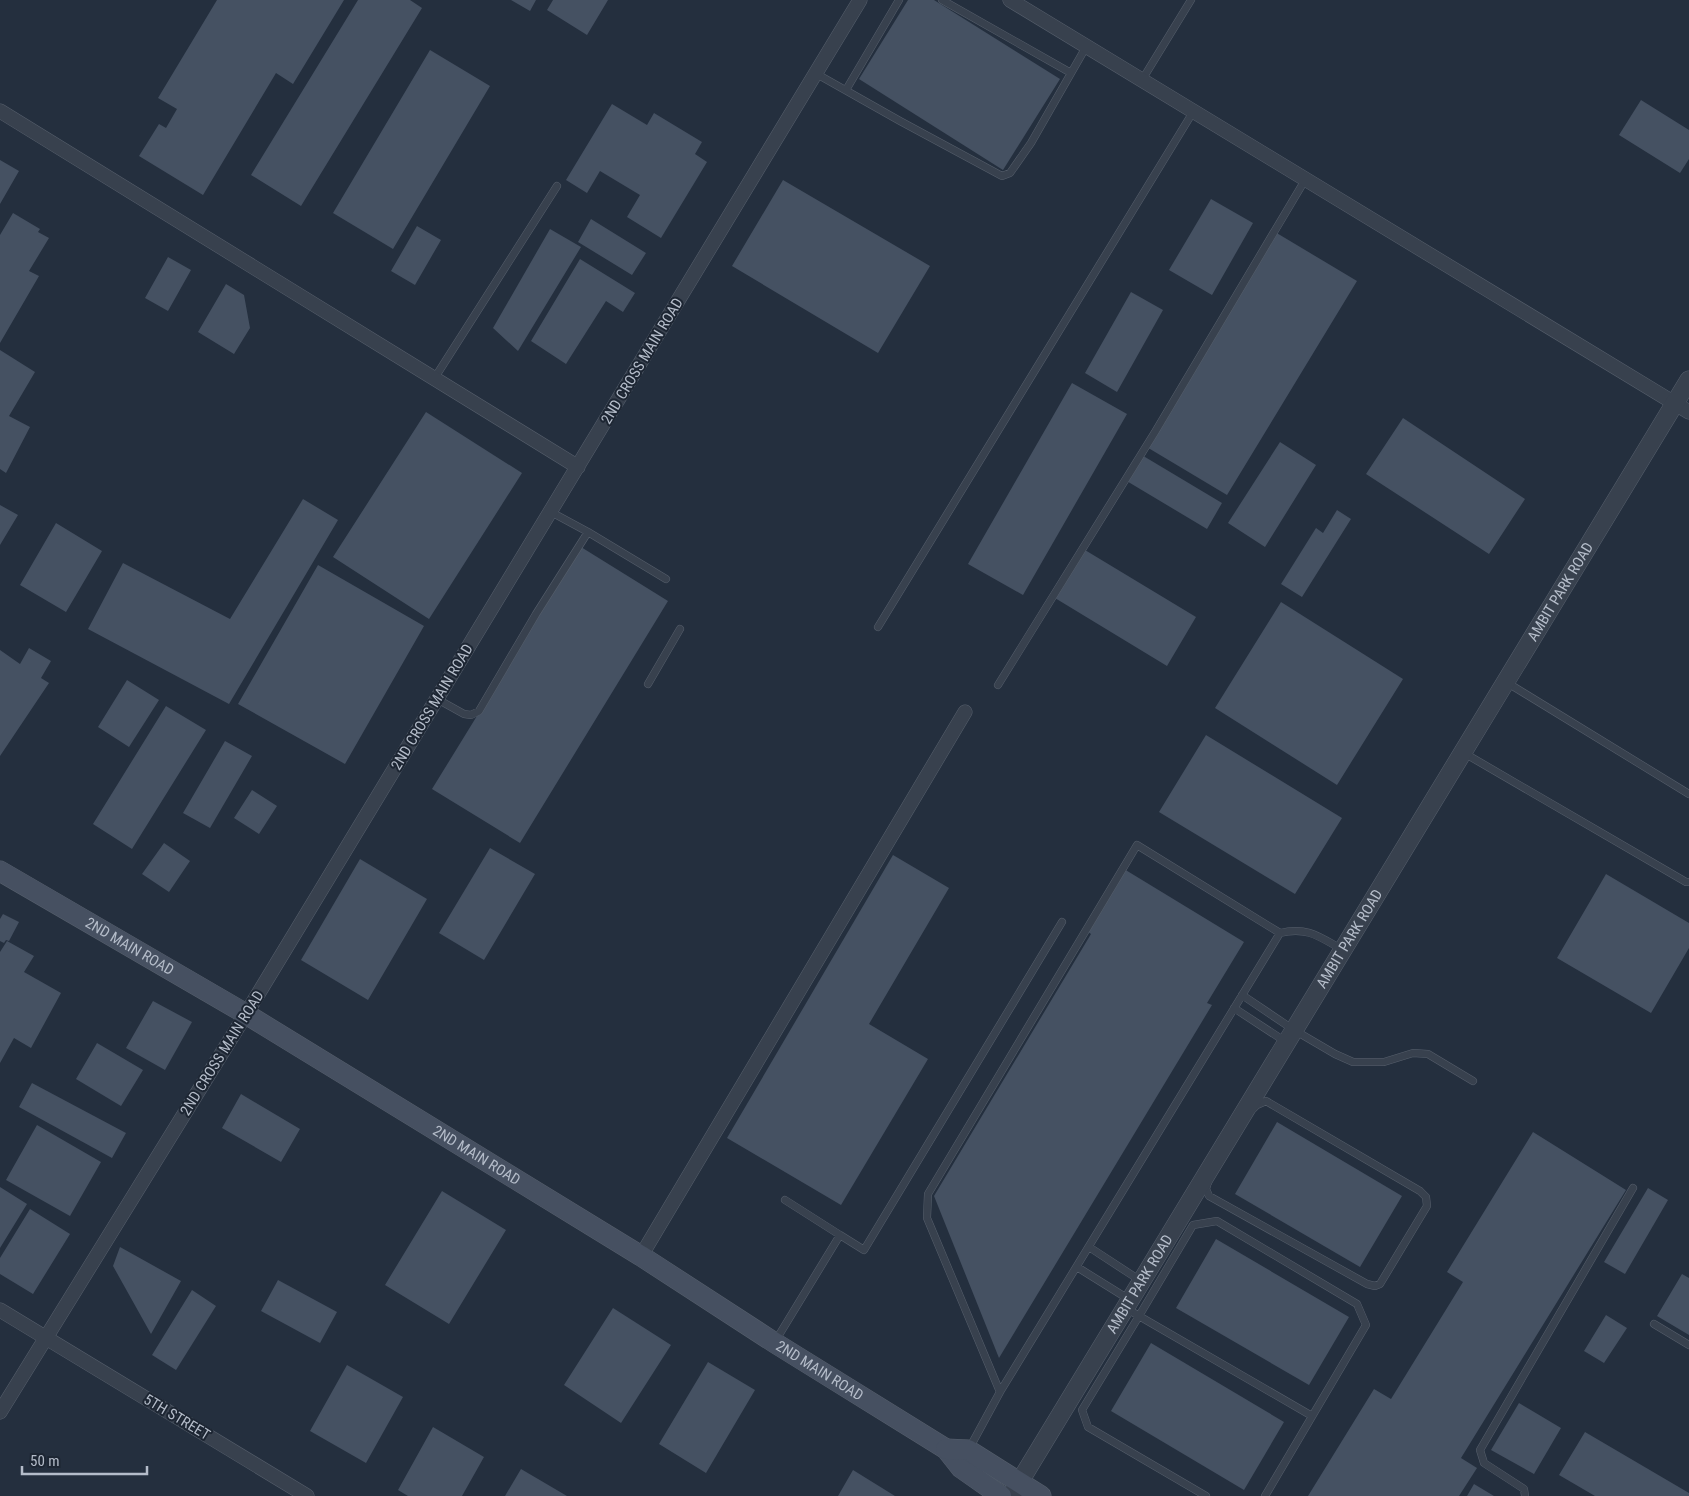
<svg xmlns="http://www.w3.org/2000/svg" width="1689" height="1496" font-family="'Roboto Condensed',sans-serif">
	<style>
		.building { fill: #455162 }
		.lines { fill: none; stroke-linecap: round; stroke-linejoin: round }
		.service-casing { stroke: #565f6c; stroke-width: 8 }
		.minor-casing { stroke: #565f6c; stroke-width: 15 }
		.tertiary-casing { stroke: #565f6c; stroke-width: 19 }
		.secondary-casing { stroke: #565f6c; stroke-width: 21 }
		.service { stroke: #38414e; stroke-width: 7 }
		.minor { stroke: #38414e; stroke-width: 14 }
		.tertiary { stroke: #38414e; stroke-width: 18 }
		.secondary { stroke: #465061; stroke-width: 20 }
		.labels { text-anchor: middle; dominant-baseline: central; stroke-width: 4; stroke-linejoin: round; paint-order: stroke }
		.street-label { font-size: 15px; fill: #b4bcc9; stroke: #1d2633 }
	</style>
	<rect width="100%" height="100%" fill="#242f3e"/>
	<path class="building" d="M217,0H344L293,84L276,73L203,195L139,156L159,124L166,128L177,109L158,98Z
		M358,0H410L422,8L301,206L251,175Z
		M511,0H536L530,11Z
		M553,0H608L587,35L547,10Z
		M908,0H934L1060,79L1003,170L859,79Z
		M430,50L490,86L393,249L333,213Z
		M1641,100L1689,130V159L1680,173L1619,135Z
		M612,104L647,125L654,113L702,142L695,154L707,162L661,238L627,217L640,195L600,171L587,193L566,180Z
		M0,160L19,171L0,204Z
		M783,180L930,266L878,353L732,266Z
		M1211,199L1253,223L1212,295L1169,270Z
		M13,213L40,229L38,232L49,238L29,271L39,276L0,343V235Z
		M591,219L646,253L632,275L578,242Z
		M417,226L441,240L415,285L391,271Z
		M550,229L581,247L518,351L493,328Z
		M1275,232L1357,281L1227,495L1145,446Z
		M168,257L191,270L168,311L145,298Z
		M580,259L635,293L623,312L606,301L566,364L531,341Z
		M226,284L244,295L250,328L234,354L198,332Z
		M1131,292L1163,310L1117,392L1085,373Z
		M0,350L35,372L9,416L30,427L6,473L0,469Z
		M1072,383L1127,414L1023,595L968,564Z
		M426,412L522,473L429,619L333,557Z
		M1403,418L1525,499L1489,554L1366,474Z
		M1280,442L1316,465L1265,547L1228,523Z
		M1140,454L1222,503L1207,529L1125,480Z
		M303,499L338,520L229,704L88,629L123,563L230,619Z
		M0,505L18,515L0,545Z
		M1337,510L1351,519L1302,597L1281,584L1316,528L1323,533Z
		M56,523L102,551L66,612L20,585Z
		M581,547L668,601L520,843L432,789Z
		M1080,547L1196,617L1167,666L1050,595Z
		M318,565L424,626L345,764L238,704Z
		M1281,602L1403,679L1337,785L1215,708Z
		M29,648L51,661L41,678L49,683L0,756V650L20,664Z
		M127,680L159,700L129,747L98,727Z
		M166,706L206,730L132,849L93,824Z
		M1206,735L1342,818L1295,894L1159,812Z
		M225,741L252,756L210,828L183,813Z
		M252,790L277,806L259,834L234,818Z
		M164,843L190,861L169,892L142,874Z
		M490,848L535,874L484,960L439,933Z
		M893,855L949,888L869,1024L928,1059L841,1205L727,1138Z
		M360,859L427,899L368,1000L301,960Z
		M1124,869L1244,942L1207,1003L1212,1005L999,1358L934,1196L1091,934L1087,931Z
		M1606,874L1689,923V948L1651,1013L1557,958Z
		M3,914L19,922L9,941L6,940L4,943L0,941V919Z
		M7,941L34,956L24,972L61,993L31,1048L14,1038L0,1063V952Z
		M153,1001L192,1022L165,1070L126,1048Z
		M97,1043L143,1070L121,1106L76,1079Z
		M32,1083L126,1133L112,1158L19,1107Z
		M241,1094L300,1129L281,1162L222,1128Z
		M1277,1122L1402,1196L1360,1267L1235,1194Z
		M37,1125L101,1162L70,1216L6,1180Z
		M1533,1132L1626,1190L1461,1458L1477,1468L1459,1496H1308L1374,1389L1391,1399L1463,1282L1447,1272Z
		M0,1187L27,1204L0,1248Z
		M1648,1188L1668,1200L1625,1274L1604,1262Z
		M442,1191L506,1230L449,1324L385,1285Z
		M30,1209L70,1234L33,1294L0,1274V1258Z
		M1216,1239L1349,1317L1309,1385L1176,1308Z
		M120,1247L181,1281L151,1334L113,1266Z
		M1682,1274L1689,1278V1335L1657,1316Z
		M278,1280L337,1312L320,1343L261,1311Z
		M192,1290L216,1306L176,1370L152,1355Z
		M613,1308L671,1345L621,1423L564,1385Z
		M1606,1315L1627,1328L1604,1363L1584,1351Z
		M1151,1343L1284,1422L1244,1490L1111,1411Z
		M708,1362L755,1390L706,1473L659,1444Z
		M347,1365L403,1397L366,1463L310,1431Z
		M1519,1403L1561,1428L1534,1474L1491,1450Z
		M433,1427L484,1457L462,1496H408L398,1490Z
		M1585,1432L1689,1493V1496H1595L1559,1475Z
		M521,1469L567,1496H505Z
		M853,1470L895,1496H838Z
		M1474,1484L1494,1496H1467Z"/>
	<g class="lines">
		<g class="service-casing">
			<path id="service" d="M942,0L1071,73
				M815,73L900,121L1002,176L1010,173L1031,143L1086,47
				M1142,80L1191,0
				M846,90L899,0
				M434,379L557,186
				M551,512L588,532
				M878,627L1193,112
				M1506,682L1689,794
				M648,684L680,629
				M998,685L1155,432L1305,180
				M437,699L464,714L471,715L479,711L536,614L588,532L666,579
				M1464,753L1686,882H1689
				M1137,845L1280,933L1000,1392L927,1218L928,1194Z
				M1280,933C1307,926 1320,937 1343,950
				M1242,995L1294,1030L1335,1054L1353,1062H1384L1413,1053L1428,1054L1473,1081
				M1234,1008L1286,1042
				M1208,1182L1206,1189L1209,1196L1367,1284L1375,1286L1380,1284L1427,1206L1426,1197L1420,1191L1266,1101L1257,1105L1253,1109
				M785,1200L840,1235
				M1089,1247L1141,1281
				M1077,1267L1130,1300
				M1126,1308L1139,1316L1193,1225L1217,1221L1357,1304L1366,1325L1265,1496
				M1654,1324L1689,1345
				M776,1340L840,1235L864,1250L1062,922
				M969,1449L1000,1392
				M1206,1496L1088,1427L1082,1410L1139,1316L1312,1416
				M1525,1496L1524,1489L1484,1463L1480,1450L1633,1188"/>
		</g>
		<g class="minor-casing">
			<path id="minor" d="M1010,0L1689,412
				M0,111L578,467
				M641,1256L965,712
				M0,1310L307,1496
				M0,1412L246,1014L860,0"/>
		</g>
		<g class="tertiary-casing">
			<g id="tertiary">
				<path id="s1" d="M1011,1496L1689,380"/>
			</g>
		</g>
		<g class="secondary-casing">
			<g id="secondary">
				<path id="s2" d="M0,871L246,1014L641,1256L775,1343L946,1449L961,1468L1001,1496"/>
				<path d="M946,1449L968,1450L1041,1496"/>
			</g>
		</g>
		<use href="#service" class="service"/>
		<use href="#minor" class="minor"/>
		<use href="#tertiary" class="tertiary"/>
		<use href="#secondary" class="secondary"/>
	</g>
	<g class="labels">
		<g class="street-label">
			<text transform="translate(642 361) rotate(-59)">2ND CROSS MAIN ROAD</text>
			<text stroke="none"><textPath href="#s1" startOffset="1058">AMBIT PARK ROAD</textPath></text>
			<text transform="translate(432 707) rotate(-59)">2ND CROSS MAIN ROAD</text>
			<text stroke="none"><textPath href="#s1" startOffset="652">AMBIT PARK ROAD</textPath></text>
			<text stroke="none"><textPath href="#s2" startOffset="150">2ND MAIN ROAD</textPath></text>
			<text transform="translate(222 1053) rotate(-58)">2ND CROSS MAIN ROAD</text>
			<text stroke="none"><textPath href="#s2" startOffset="555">2ND MAIN ROAD</textPath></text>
			<text stroke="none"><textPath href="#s1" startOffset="248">AMBIT PARK ROAD</textPath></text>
			<text stroke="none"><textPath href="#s2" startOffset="960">2ND MAIN ROAD</textPath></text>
			<text transform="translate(177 1417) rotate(31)">5TH STREET</text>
		</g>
	</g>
	<path d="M22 1466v8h125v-8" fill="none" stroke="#b4bcc9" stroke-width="2.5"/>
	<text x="30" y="1466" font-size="15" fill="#b4bcc9" stroke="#1d2633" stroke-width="4" paint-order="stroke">50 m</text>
</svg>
